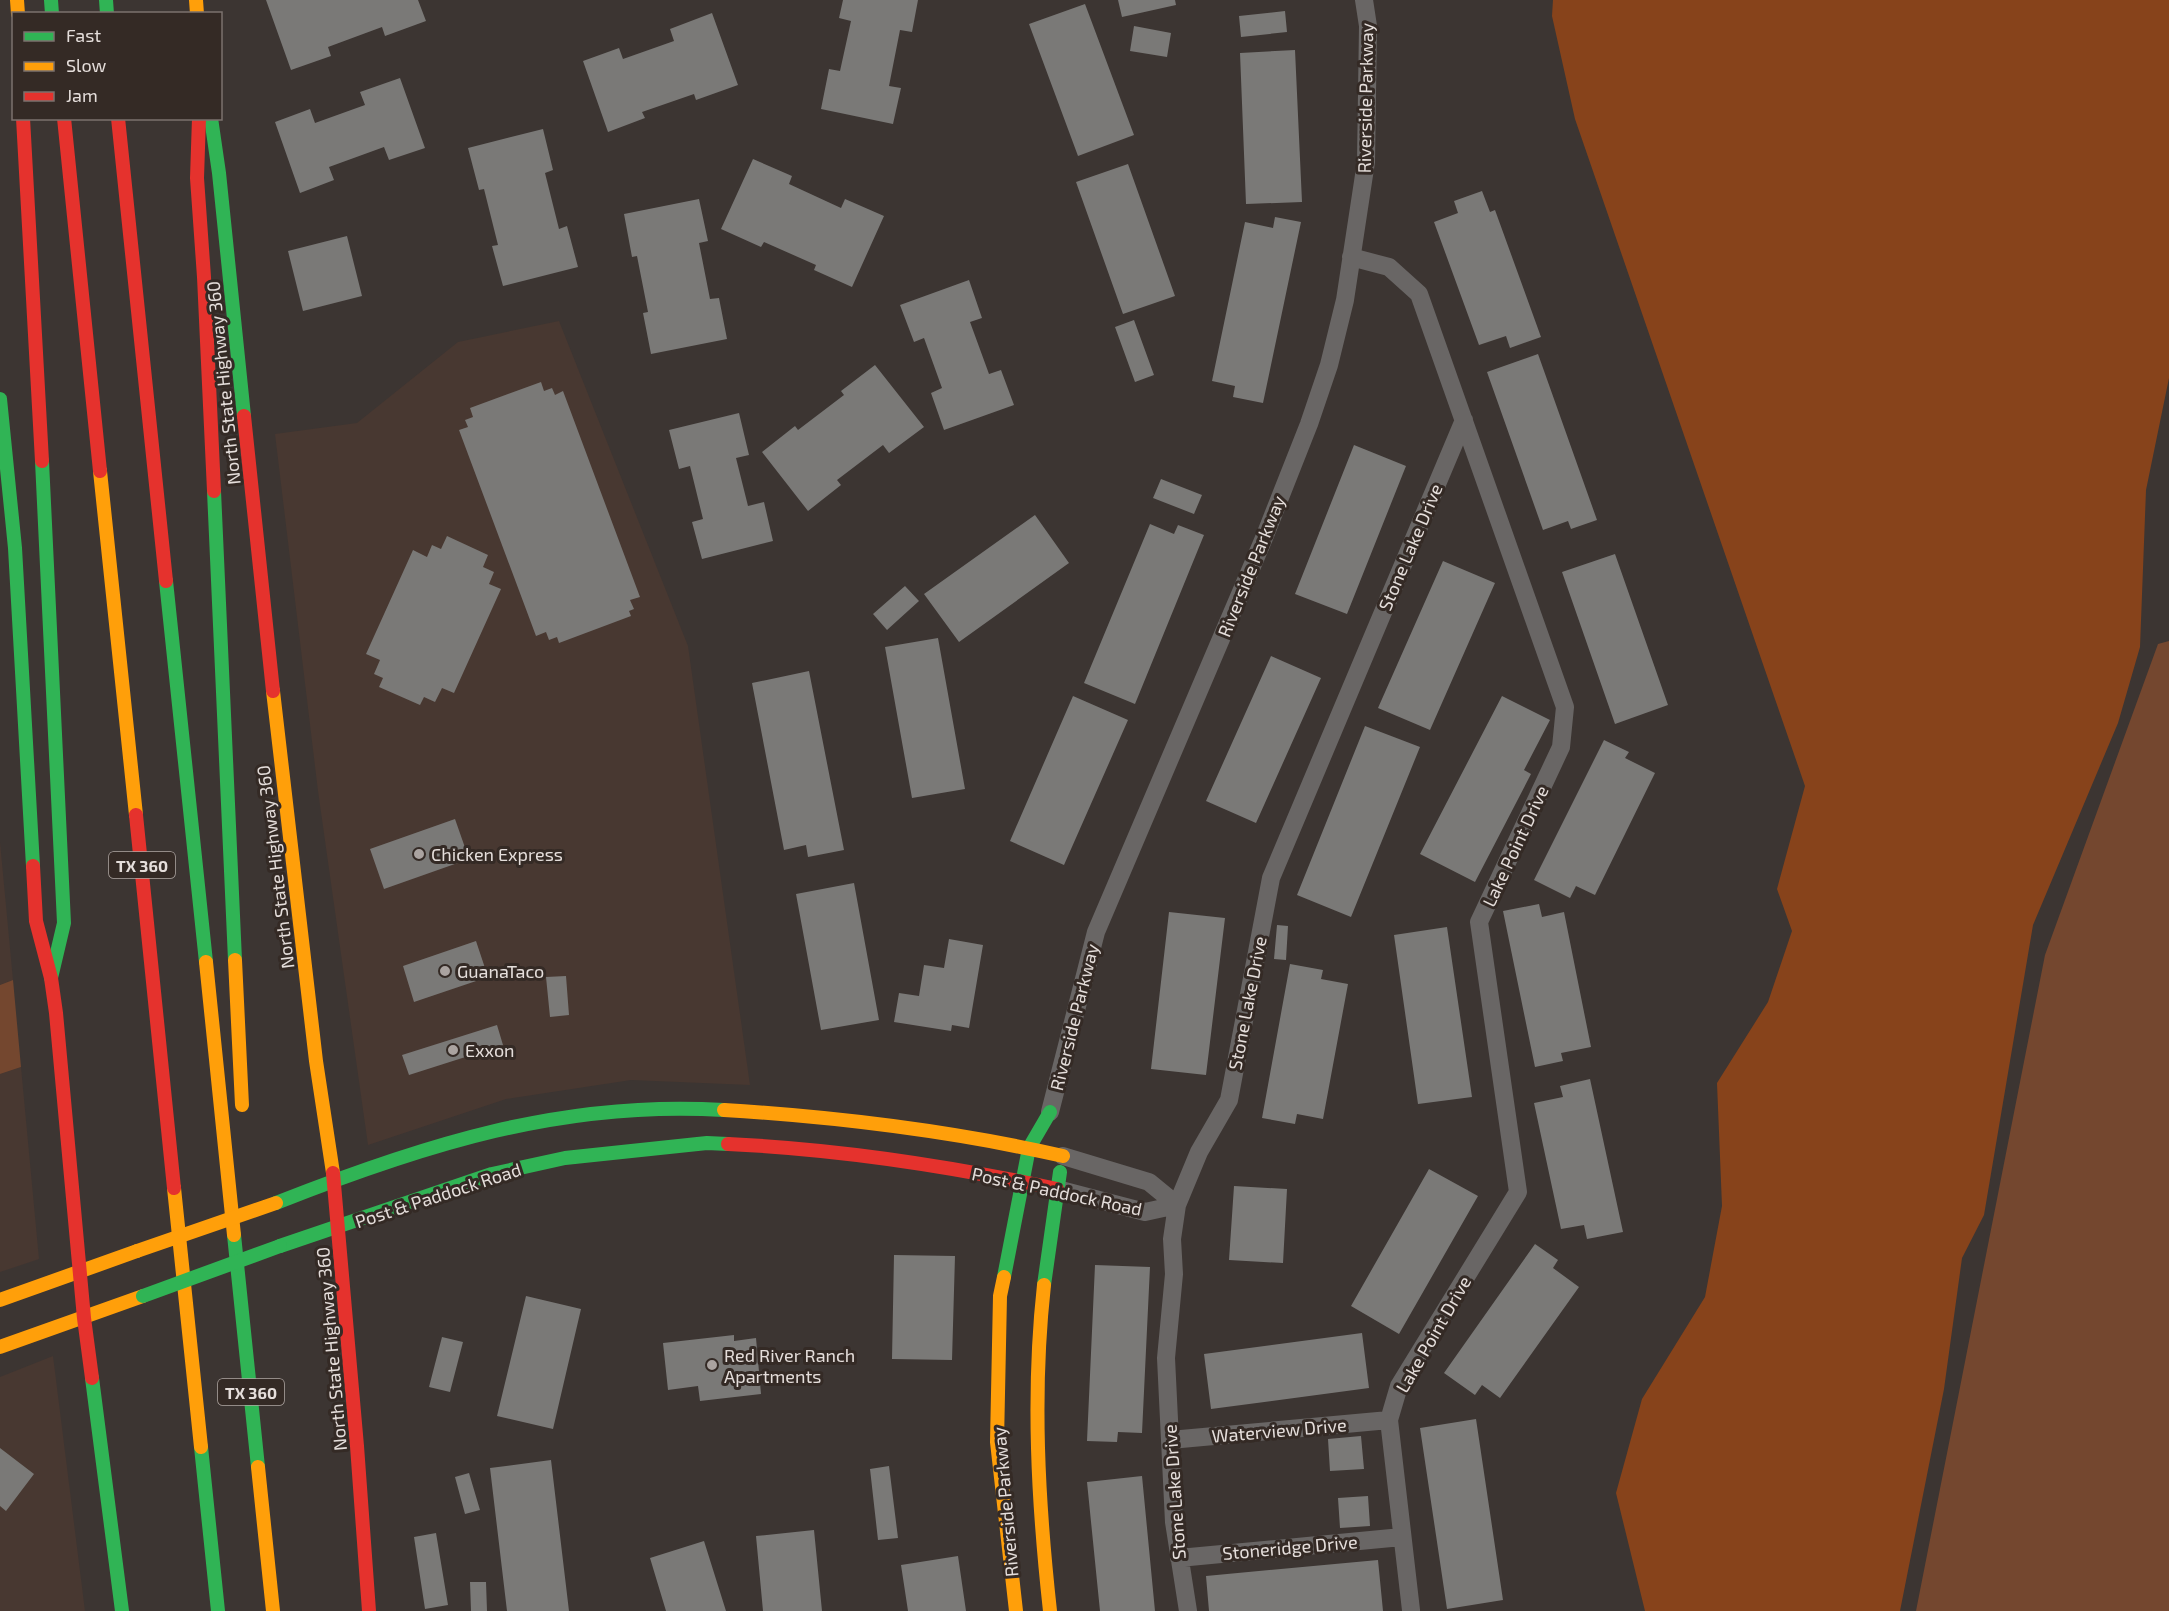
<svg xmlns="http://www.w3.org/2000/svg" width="2169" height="1611" font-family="'Exo 2',sans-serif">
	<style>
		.built { fill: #483831 }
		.green { fill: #74472f }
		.water { fill: #87431b }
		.building { fill: #7a7977 }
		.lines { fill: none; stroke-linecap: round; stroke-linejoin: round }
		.street { stroke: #696665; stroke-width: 18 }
		.fast { stroke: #30b455; stroke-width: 14 }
		.slow { stroke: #ff9f0a; stroke-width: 14 }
		.jam { stroke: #e5322d; stroke-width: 14 }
		.fast-bridge { stroke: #30b455; stroke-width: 14 }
		.slow-bridge { stroke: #ff9f0a; stroke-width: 14 }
		.poi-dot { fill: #aaa3a0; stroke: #342a25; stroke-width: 2 }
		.labels { text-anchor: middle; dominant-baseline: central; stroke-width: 6; stroke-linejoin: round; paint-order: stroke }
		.shield { fill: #342a25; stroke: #b0a8a4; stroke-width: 1.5 }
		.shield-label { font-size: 16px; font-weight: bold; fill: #e5dedb }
		.street-label { font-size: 18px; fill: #e5dedb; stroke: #342a25 }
		.poi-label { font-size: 18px; fill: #e5dedb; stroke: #342a25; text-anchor: start }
	</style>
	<rect width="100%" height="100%" fill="#3c3532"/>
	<path class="built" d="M559,321L688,646L750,1085L631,1080L506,1099L368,1145L318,791L275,434L357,423L458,342Z
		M0,842L13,980L0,985Z
		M21,1067L39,1259L0,1272V1074Z
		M53,1356L85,1611H0V1377Z"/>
	<path class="green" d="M2169,641V1611H1916L2045,955L2158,644Z
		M13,980L21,1067L0,1074V985Z"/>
	<path class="water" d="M1553,0H2169V378L2146,490L2140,647L2118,723L2033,925L1984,1215L1962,1258L1944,1389L1900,1611H1645L1616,1493L1642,1399L1705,1297L1722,1206L1717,1083L1768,1002L1792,931L1777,889L1805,786L1575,119L1552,16Z"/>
	<path class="building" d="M266,0H418L426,21L385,36L382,27L328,47L331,56L291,70Z
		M843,0H918L912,32L900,30L889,86L901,88L893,124L821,109L829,69L840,71L851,21L839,18Z
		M1118,0H1175L1176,5L1122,17Z
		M1085,4L1134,135L1078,156L1029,24Z
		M1285,11L1287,32L1241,37L1239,16Z
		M712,13L738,85L696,100L694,94L642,112L645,118L608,132L583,61L619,48L623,59L674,41L670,29Z
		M1134,26L1171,33L1167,57L1130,51Z
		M1295,50L1302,202L1246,204L1240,53Z
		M400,78L425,148L389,160L384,147L329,167L334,180L300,193L275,122L310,109L315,123L365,105L360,92Z
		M543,129L553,170L545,173L559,229L567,226L578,267L503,286L492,246L498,245L484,189L479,190L468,148Z
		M753,159L792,176L789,184L841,208L845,199L884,216L852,287L814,270L816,265L764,242L761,247L721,229Z
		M1128,164L1175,296L1123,314L1076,182Z
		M1482,191L1490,212L1495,210L1541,337L1510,348L1506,336L1479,345L1434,222L1458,213L1454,201Z
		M699,199L708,241L699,243L710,299L719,298L727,339L651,354L643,313L648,312L637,256L632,257L624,214Z
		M1275,217L1301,222L1263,403L1233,397L1235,386L1212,381L1245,222L1273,228Z
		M347,236L362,296L303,311L288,251Z
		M969,280L982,318L970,322L989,374L1001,370L1014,405L944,430L931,393L942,388L924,338L914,342L900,305Z
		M1134,320L1154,375L1135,382L1115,327Z
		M1538,354L1597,520L1571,529L1568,521L1543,530L1487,372Z
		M875,365L924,427L889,453L883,445L837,480L841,485L808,511L762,452L795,426L798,430L844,395L841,391Z
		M541,382L544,391L552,388L555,395L563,391L640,597L630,600L634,609L629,611L631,616L559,643L557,637L549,640L546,632L536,636L459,430L468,427L465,420L473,417L470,408Z
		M739,413L749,455L736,458L748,506L764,502L773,541L702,559L692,522L703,519L690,466L679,469L669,430Z
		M1354,445L1406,466L1347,614L1295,594Z
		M1161,479L1202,495L1194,514L1153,498Z
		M1035,515L1069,563L959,642L924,594Z
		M1150,524L1174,534L1178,525L1204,535L1135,704L1084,683Z
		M447,536L488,555L483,567L494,572L489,584L501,589L454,693L442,688L435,702L424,697L420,705L379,687L383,678L374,674L380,660L366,654L413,550L427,557L432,545L441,549Z
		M1615,554L1668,705L1615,724L1562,572Z
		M1443,561L1495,583L1430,730L1378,708Z
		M905,586L919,601L887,630L873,614Z
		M938,638L965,789L912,798L885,647Z
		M1271,656L1321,678L1256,823L1206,801Z
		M809,671L844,850L808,857L806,845L784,850L752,683Z
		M1073,696L1128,720L1064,865L1010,841Z
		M1502,696L1550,720L1524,770L1531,774L1475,882L1420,854Z
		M1365,726L1420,747L1351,917L1297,895Z
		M1604,740L1629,752L1625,758L1655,773L1595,895L1576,886L1570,898L1534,880Z
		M455,819L469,859L384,889L370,849Z
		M854,883L879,1020L821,1030L796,894Z
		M1539,904L1542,917L1564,912L1591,1047L1561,1053L1563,1061L1535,1067L1503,911Z
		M1169,912L1225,918L1206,1075L1151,1069Z
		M1277,925L1288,926L1286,960L1274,959Z
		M1447,927L1472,1097L1418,1104L1394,935Z
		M949,939L983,945L969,1028L952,1025L951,1031L894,1022L899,993L919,996L924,965L944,968Z
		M476,941L488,977L414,1002L403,966Z
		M1290,964L1323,970L1321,979L1348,984L1323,1119L1297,1114L1295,1124L1262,1118Z
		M566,976L569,1015L550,1017L546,977Z
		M497,1025L503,1045L409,1075L402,1055Z
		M1590,1079L1623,1232L1587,1239L1584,1225L1561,1229L1534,1103L1563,1097L1560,1086Z
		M1429,1169L1478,1196L1399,1334L1351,1306Z
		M1234,1186L1287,1189L1283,1263L1229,1260Z
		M1535,1244L1558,1260L1553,1268L1579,1287L1500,1398L1482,1385L1475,1395L1444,1373Z
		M894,1255L955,1256L952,1360L892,1359Z
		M1095,1265L1150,1267L1142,1433L1118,1432L1117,1442L1087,1441Z
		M526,1296L581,1309L553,1429L497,1416Z
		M1362,1333L1369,1388L1211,1409L1204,1354Z
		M734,1335V1341L756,1338L761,1394L700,1401L698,1386L668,1390L663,1343Z
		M442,1337L463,1342L450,1392L429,1387Z
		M1476,1419L1503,1600L1447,1609L1420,1428Z
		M1361,1436L1364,1469L1330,1471L1328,1439Z
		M0,1448L34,1474L6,1511L0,1506Z
		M551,1460L569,1611H507L490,1468Z
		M889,1466L898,1538L878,1540L870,1469Z
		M469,1473L480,1510L465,1514L455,1477Z
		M1142,1476L1155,1611H1100L1087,1482Z
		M1368,1496L1370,1526L1340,1528L1338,1498Z
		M814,1530L822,1611H763L756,1536Z
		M436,1533L448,1605L425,1609L414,1537Z
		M704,1541L726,1611H666L650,1558Z
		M958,1556L966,1611H908L901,1565Z
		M1378,1560L1383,1611H1209L1206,1576Z
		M470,1582H486L487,1611H471Z"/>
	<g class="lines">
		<path class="street" d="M1351,257L1389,267L1419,294L1565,707L1561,747L1479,922L1518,1192L1399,1386L1389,1420L1411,1610
			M1050,1112L1096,932L1264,538L1309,424L1329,365L1345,300L1366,162L1368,26L1364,0
			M1063,1156L1149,1182L1177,1205
			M1057,1189L1145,1212L1177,1205
			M1170,1440L1389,1420
			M1179,1558L1402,1537
			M1188,1611L1174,1522L1166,1358L1174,1274L1172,1239L1177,1205L1199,1152L1229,1100L1271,878L1464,420"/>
		<path class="fast" d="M51,0L52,14
			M106,0L107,14
			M211,118L219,173L244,416
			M0,399L15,548L33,866
			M42,461L64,923L51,978
			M214,491L235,960
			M166,581L206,962
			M276,1203C423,1145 563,1100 724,1110
			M234,1235L258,1467
			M280,1246L492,1174L565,1158L707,1143L728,1144
			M1004,1277L1029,1148L1050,1112
			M1044,1285L1060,1172
			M92,1378L122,1611
			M201,1447L218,1611"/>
		<path class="slow" d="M17,0L18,14
			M196,0L197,14
			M100,471L136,815
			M273,691L316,1061L333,1173
			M235,960L242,1105
			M206,962L234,1235
			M724,1110C838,1117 952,1131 1063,1156
			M174,1188L201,1447
			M1004,1277L1000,1296L997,1442L1016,1611
			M1044,1285C1032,1394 1038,1502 1050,1611
			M0,1300L137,1251
			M0,1347L143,1296
			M258,1467L273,1611"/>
		<path class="jam" d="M23,118L42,461
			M64,118L100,471
			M118,118L166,581
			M199,118L197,178L204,277L214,491
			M244,416L273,691
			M136,815L174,1188
			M33,866L36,921L51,978L56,1013L84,1318L92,1378
			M728,1144C839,1149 949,1166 1057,1189
			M333,1173L357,1446L369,1611"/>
		<path class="fast-bridge" d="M143,1296L280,1246"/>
		<path class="slow-bridge" d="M137,1251L276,1203"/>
	</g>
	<g class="poi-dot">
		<circle cx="419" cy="854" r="6"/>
		<circle cx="445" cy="971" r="6"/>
		<circle cx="453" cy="1050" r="6"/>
		<circle cx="712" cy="1365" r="6"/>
	</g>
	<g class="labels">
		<g class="shield">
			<rect x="109" y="852" width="66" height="26" rx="4.5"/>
			<rect x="218" y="1379" width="66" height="26" rx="4.5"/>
		</g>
		<g class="shield-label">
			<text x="142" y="865">TX 360</text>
			<text x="251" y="1392">TX 360</text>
		</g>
		<g class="street-label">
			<text transform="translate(1365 98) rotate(-89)">Riverside Parkway</text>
			<text transform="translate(223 383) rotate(-96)">North State Highway 360</text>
			<text transform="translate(1410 547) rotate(-67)">Stone Lake Drive</text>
			<text transform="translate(1251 566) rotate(-68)">Riverside Parkway</text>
			<text transform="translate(1515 846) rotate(-65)">Lake Point Drive</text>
			<text transform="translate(275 867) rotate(-97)">North State Highway 360</text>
			<text transform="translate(1247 1003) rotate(-79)">Stone Lake Drive</text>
			<text transform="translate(1074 1017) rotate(-76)">Riverside Parkway</text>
			<text transform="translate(1057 1191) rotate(12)">Post &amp; Paddock Road</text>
			<text transform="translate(438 1195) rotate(-18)">Post &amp; Paddock Road</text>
			<text transform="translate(1433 1334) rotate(-60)">Lake Point Drive</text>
			<text transform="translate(331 1349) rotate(-95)">North State Highway 360</text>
			<text transform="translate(1279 1430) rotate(-5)">Waterview Drive</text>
			<text transform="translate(1174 1492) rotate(-94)">Stone Lake Drive</text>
			<text transform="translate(1005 1502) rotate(-95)">Riverside Parkway</text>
			<text transform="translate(1290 1547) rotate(-5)">Stoneridge Drive</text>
		</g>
		<g class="poi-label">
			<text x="431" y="854">Chicken Express</text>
			<text x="457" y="971">GuanaTaco</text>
			<text x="465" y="1050">Exxon</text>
			<text x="724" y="1355">Red River Ranch<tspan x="724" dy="21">Apartments</tspan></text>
		</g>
	</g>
	<rect x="12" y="12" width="210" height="108" fill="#342a25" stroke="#7b726e" stroke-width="1.5"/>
	<rect x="24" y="32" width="30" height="9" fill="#30b455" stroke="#7b726e" stroke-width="1.5"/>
	<text x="66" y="42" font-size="18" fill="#e5dedb">Fast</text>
	<rect x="24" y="62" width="30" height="9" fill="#ff9f0a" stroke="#7b726e" stroke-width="1.5"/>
	<text x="66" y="72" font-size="18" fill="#e5dedb">Slow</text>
	<rect x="24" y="92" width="30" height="9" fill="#e5322d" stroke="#7b726e" stroke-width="1.5"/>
	<text x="66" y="102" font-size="18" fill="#e5dedb">Jam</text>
</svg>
